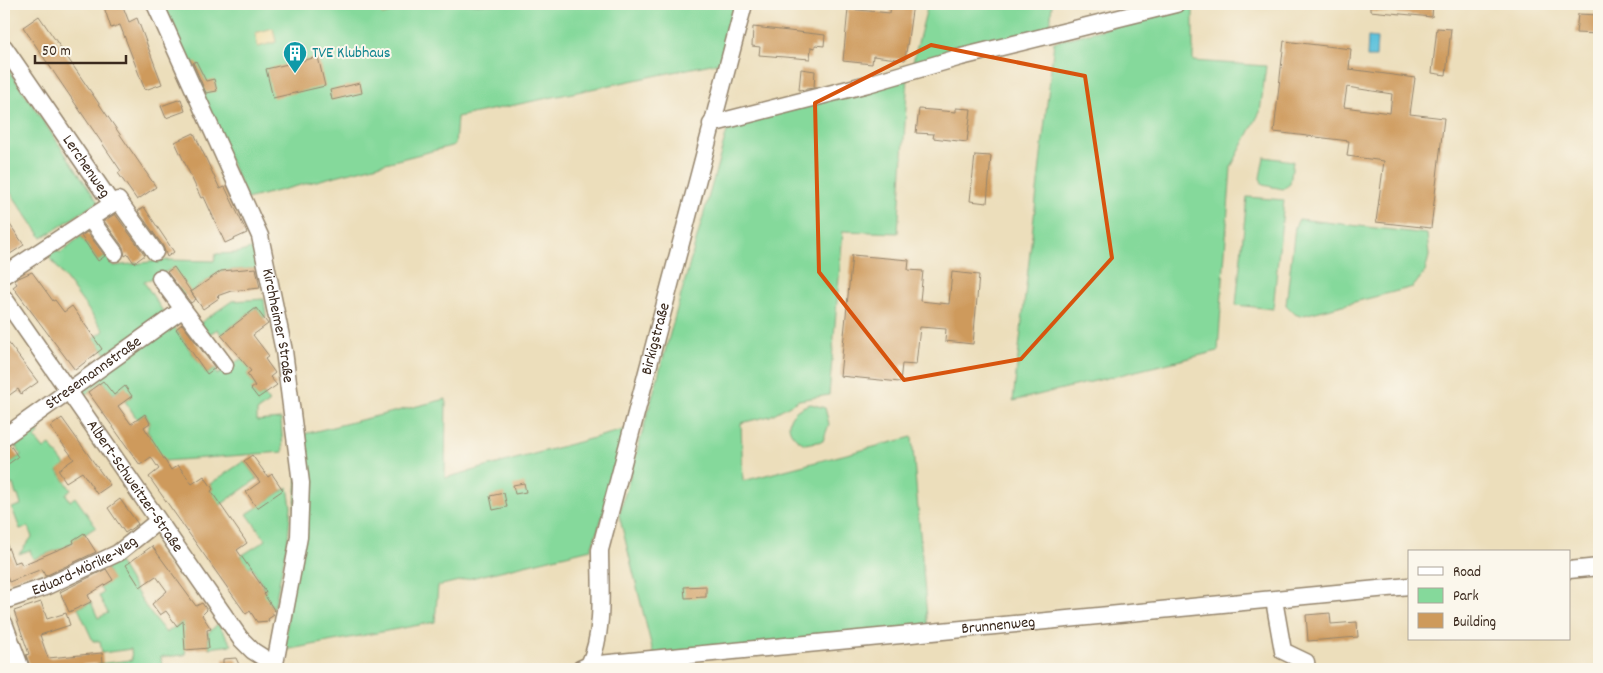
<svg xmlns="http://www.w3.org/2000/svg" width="1603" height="673" font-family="Dekko,sans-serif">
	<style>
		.green { fill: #85d99b; stroke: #60825c }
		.sand { fill: #eeda9e; stroke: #94825e }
		.water { fill: #5ec2dc; stroke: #4c767d }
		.building { fill: #ce9a5b; fill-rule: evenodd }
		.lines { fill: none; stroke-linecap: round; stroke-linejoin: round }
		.minor-casing { stroke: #94846c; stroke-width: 19 }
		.minor { stroke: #fff; stroke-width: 16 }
		.marked { fill: none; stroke: #d7540e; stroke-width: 4; stroke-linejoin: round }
		.labels { text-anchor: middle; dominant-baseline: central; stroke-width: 4; stroke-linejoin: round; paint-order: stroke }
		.culture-label { font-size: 16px; fill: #0d838f; stroke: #fbf7ec; text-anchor: start }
		.street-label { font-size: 16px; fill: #3b2a1e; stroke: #fbf7ec }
	</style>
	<rect width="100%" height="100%" fill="#fbf7ec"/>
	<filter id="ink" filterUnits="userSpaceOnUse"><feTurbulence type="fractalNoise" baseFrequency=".02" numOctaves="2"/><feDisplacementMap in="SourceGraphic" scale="10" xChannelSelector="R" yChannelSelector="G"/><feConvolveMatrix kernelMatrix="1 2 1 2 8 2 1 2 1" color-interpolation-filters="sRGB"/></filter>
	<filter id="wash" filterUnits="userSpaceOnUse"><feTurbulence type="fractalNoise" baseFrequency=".0096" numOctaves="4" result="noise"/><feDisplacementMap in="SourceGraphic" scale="20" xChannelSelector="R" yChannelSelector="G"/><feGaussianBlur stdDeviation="1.12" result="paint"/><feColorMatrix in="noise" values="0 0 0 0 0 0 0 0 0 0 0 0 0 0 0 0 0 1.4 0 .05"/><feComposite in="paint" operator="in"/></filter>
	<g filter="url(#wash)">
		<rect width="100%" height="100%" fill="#ecdebb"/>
		<path class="green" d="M162,4H737L721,62L457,117L455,145L247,199Z
			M928,4H1052L1050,29L912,66Z
			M1193,6V61L1266,66L1260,112L1231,167L1218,351L1013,401L1054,42Z
			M4,63L98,202L42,238L4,183Z
			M908,76L898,233L843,231L829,395L799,400L770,416L741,423L743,481L912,437L928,630L654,656L619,515L729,124Z
			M1264,157L1293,161L1290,184L1283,189L1263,185L1260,178Z
			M1247,197L1284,200L1273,309L1236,305Z
			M1299,219L1427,234L1429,256L1425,272L1413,287L1300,316L1295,314L1286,305L1295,227Z
			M81,236L98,261L106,255L113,266L169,260L214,261L216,254L237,253L254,248L259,268L221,271L191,292L189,291L181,297L177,290L185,284L174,268L144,282L164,313L106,354L94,338L104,331L46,252L54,246L60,253Z
			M264,299L266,316L263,318L256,308L221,335L218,329L207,335L200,323L232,301Z
			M171,323L207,374L216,368L217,375L242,358L251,371L247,374L255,386L251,389L258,398L264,394L269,403L257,411V421L281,419L283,452L165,461L146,442L152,438L147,431L150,423L145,414L137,419L125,401L132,396L125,387L113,394L103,381L83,396L79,390Z
			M446,399L445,478L627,429L602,518L591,549L438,586L435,622L285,650L300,435Z
			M811,404L825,408L829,424L823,441L805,444C780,432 786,410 811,404Z
			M32,422L39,433L35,438L44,449L50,445L65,465L58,471L71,490L66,494L70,501L75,497L96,527L65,547L33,559L30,550L19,554L32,537L28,527L20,529L12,508L21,505L18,495H16L13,484L6,486L4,467L21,455L11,438Z
			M244,461L257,479L212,511L202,497L213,489L210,484Z
			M288,487L291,507L288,539L274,609L269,602L261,607L255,599L266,591L251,566L242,572L241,556L266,540L247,514Z
			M119,562L147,609L166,633L189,617L185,655L161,657L162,669H98V664L132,660L131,649L102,653L100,641H93L78,608L91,602L98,618L108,613L99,596L103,593L100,588L112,580L106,568Z
			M218,624L232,645L209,648L208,633Z"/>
		<path class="sand" d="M379,4H397L398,11L382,15Z
			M273,28L276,42L258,47L255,33Z"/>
		<path class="water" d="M1368,37L1377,38L1376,57H1367Z"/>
		<g id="blocks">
			<path class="building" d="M103,4H122L129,22L137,18L162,84L145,90L120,25L111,28Z
				M891,4H913L905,60L873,56L872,64L843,61L848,9L890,13Z
				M1370,4H1433L1432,17L1370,11Z
				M1578,14L1599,15V34L1576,33Z
				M39,16L156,187L137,200L118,173L121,171L23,27Z
				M753,27L825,35L824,46L815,45V48L811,47L810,59L759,55L760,47L752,46Z
				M1437,28L1451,29L1446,75L1432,73Z
				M1284,41L1351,49L1349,69L1415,78L1410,114L1444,118L1431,228L1376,222L1384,161L1347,156L1349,141L1274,132ZM1347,87L1392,94L1390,113L1344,107Z
				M318,57L325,86L273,98L266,69Z
				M196,61L206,81L214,79L217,91L206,93L193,63Z
				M801,69L815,71L814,88L799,90Z
				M360,83L362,93L332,100L330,90Z
				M181,99L185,111L166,118L161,106Z
				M956,108L971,109L967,142L933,138L934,134L916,133L919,109L956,112Z
				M194,133L220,189L225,187L247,233L225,243L204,197L201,198L175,142Z
				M975,155L991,156L987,203L970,201Z
				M144,207L174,252L167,257L163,246L138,211Z
				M115,214L145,255L134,263L128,254L125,256L123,247L104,221Z
				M4,216L24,245L4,258Z
				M87,232L105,256L98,261L81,236Z
				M852,255L909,260L908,270L923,271L920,301L949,304L952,272L979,275L973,344L945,341L946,329L920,327L916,365L902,364L900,382L840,376Z
				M174,267L196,299L191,303L167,272Z
				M256,268L260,288L231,291L217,296L219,298L203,309L191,292L221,271Z
				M32,272L53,301L55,300L64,312L72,306L102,349L75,370L13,287L17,284L14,280Z
				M256,308L268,324L253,335L269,356L265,359L275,373L270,377L277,385L258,398L251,389L255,386L247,374L251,371L221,335Z
				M182,324L215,368L207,374L176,329Z
				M4,337L38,382L21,394L18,389L4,399Z
				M103,381L114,395L125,386L132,396L118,406L131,424L145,414L150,423L144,427L171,470L178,465L192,484L204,476L213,489L211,491L247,543L237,550L266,592L264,594L274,610L272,612L274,615L268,619L269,621L257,622L250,611L246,614L149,477L159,469L151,457L140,465L88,392Z
				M62,418L110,485L97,494L82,472L66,482L58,470L74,459L50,427Z
				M10,445L18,457L4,467V447Z
				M252,455L268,477L272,474L283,490L257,508L246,492L260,482L244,461Z
				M524,483L526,492L515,494L513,485Z
				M504,493L507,507L493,510L490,496Z
				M120,499L138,524L125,533L108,508Z
				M84,533L96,552L45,576L42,569L9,582L4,569V537L14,563L20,561L22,565L74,543L73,540Z
				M152,546L196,606L202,603L207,610L202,615L211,629L207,630L209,648L185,650L183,621L177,626L166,611L160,615L152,604L167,591L156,576L140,587L126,565Z
				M106,569L113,580L88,595L91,602L69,612L60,592Z
				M706,586V597L685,598L684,587Z
				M41,602L47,619L66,613L70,625L40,635L48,658L102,653L103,663L52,667V669H31L26,655L29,654L14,611Z
				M1330,613L1331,624L1357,622L1358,637L1308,641L1306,615Z
				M236,658L241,669H223V659Z"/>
		</g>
	</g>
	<g filter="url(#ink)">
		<use href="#blocks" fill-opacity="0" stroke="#94846c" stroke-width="1"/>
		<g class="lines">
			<g class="minor-casing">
				<g id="minor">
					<path id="s1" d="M155,4L260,236L284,351L301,483L299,537L274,669"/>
					<path id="s2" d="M4,47L112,204L4,275"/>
					<path d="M711,124L868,84L961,57L1176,4"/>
					<path d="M112,204L118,200L155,252"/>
					<path d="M90,219L115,253"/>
					<path d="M160,278L183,309"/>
					<path id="s3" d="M4,298L240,638L253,651L275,665"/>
					<path id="s4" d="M4,437L183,309L225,365"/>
					<path d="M1569,570L1599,567"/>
					<path d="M1274,600L1283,651L1306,662L1307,669"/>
					<path id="s5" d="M4,601L45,587L118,553L158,521"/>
					<path d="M4,623L21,669"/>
					<path id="s6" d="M589,665C605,631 600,587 600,550L744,4"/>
					<path id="s7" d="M580,669L589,665L1409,586"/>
				</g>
			</g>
			<use href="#minor" class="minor"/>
		</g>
	</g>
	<path class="marked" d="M931,45L1085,76L1112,258L1021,359L904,380L819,272L815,103Z"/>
	<defs>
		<g id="building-pin" transform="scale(1.25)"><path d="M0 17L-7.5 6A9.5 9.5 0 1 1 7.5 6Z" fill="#0f9aa8" stroke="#fbf7ec"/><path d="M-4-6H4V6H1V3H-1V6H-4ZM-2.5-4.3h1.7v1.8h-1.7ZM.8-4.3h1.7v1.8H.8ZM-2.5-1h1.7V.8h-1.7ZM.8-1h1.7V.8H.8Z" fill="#fff"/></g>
	</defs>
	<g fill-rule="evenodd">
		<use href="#building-pin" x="295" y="53"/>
	</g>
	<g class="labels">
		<g class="culture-label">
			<text x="312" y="53">TVE Klubhaus</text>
		</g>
		<g class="street-label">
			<text stroke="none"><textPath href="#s2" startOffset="145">Lerchenweg</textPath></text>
			<text stroke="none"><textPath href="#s1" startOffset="346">Kirchheimer Straße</textPath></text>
			<text stroke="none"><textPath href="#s6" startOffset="335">Birkigstraße</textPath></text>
			<text stroke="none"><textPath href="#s4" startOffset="110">Stresemannstraße</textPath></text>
			<text stroke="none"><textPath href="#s3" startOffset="229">Albert-Schweitzer-Straße</textPath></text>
			<text stroke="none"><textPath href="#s5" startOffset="88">Eduard-Mörike-Weg</textPath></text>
			<text stroke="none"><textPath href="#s7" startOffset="421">Brunnenweg</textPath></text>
		</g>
	</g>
	<rect width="1603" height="673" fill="none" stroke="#fbf7ec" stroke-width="20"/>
	<rect x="1408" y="550" width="162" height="90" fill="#fbf7ec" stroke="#aea59a"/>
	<rect x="1418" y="567" width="25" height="8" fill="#ffffff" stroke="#aea59a"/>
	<text x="1453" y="576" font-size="15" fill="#3b2a1e">Road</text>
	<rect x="1418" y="588" width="25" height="15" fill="#85d99b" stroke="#aea59a"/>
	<text x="1453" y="600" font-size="15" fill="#3b2a1e">Park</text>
	<rect x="1418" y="613" width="25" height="15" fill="#ce9a5b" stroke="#aea59a"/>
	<text x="1453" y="626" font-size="15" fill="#3b2a1e">Building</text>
	<path d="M35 55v8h91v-8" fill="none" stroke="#3b2a1e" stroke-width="2.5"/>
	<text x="42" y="55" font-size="15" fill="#3b2a1e" stroke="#fbf7ec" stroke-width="4" paint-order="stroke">50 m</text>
</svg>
